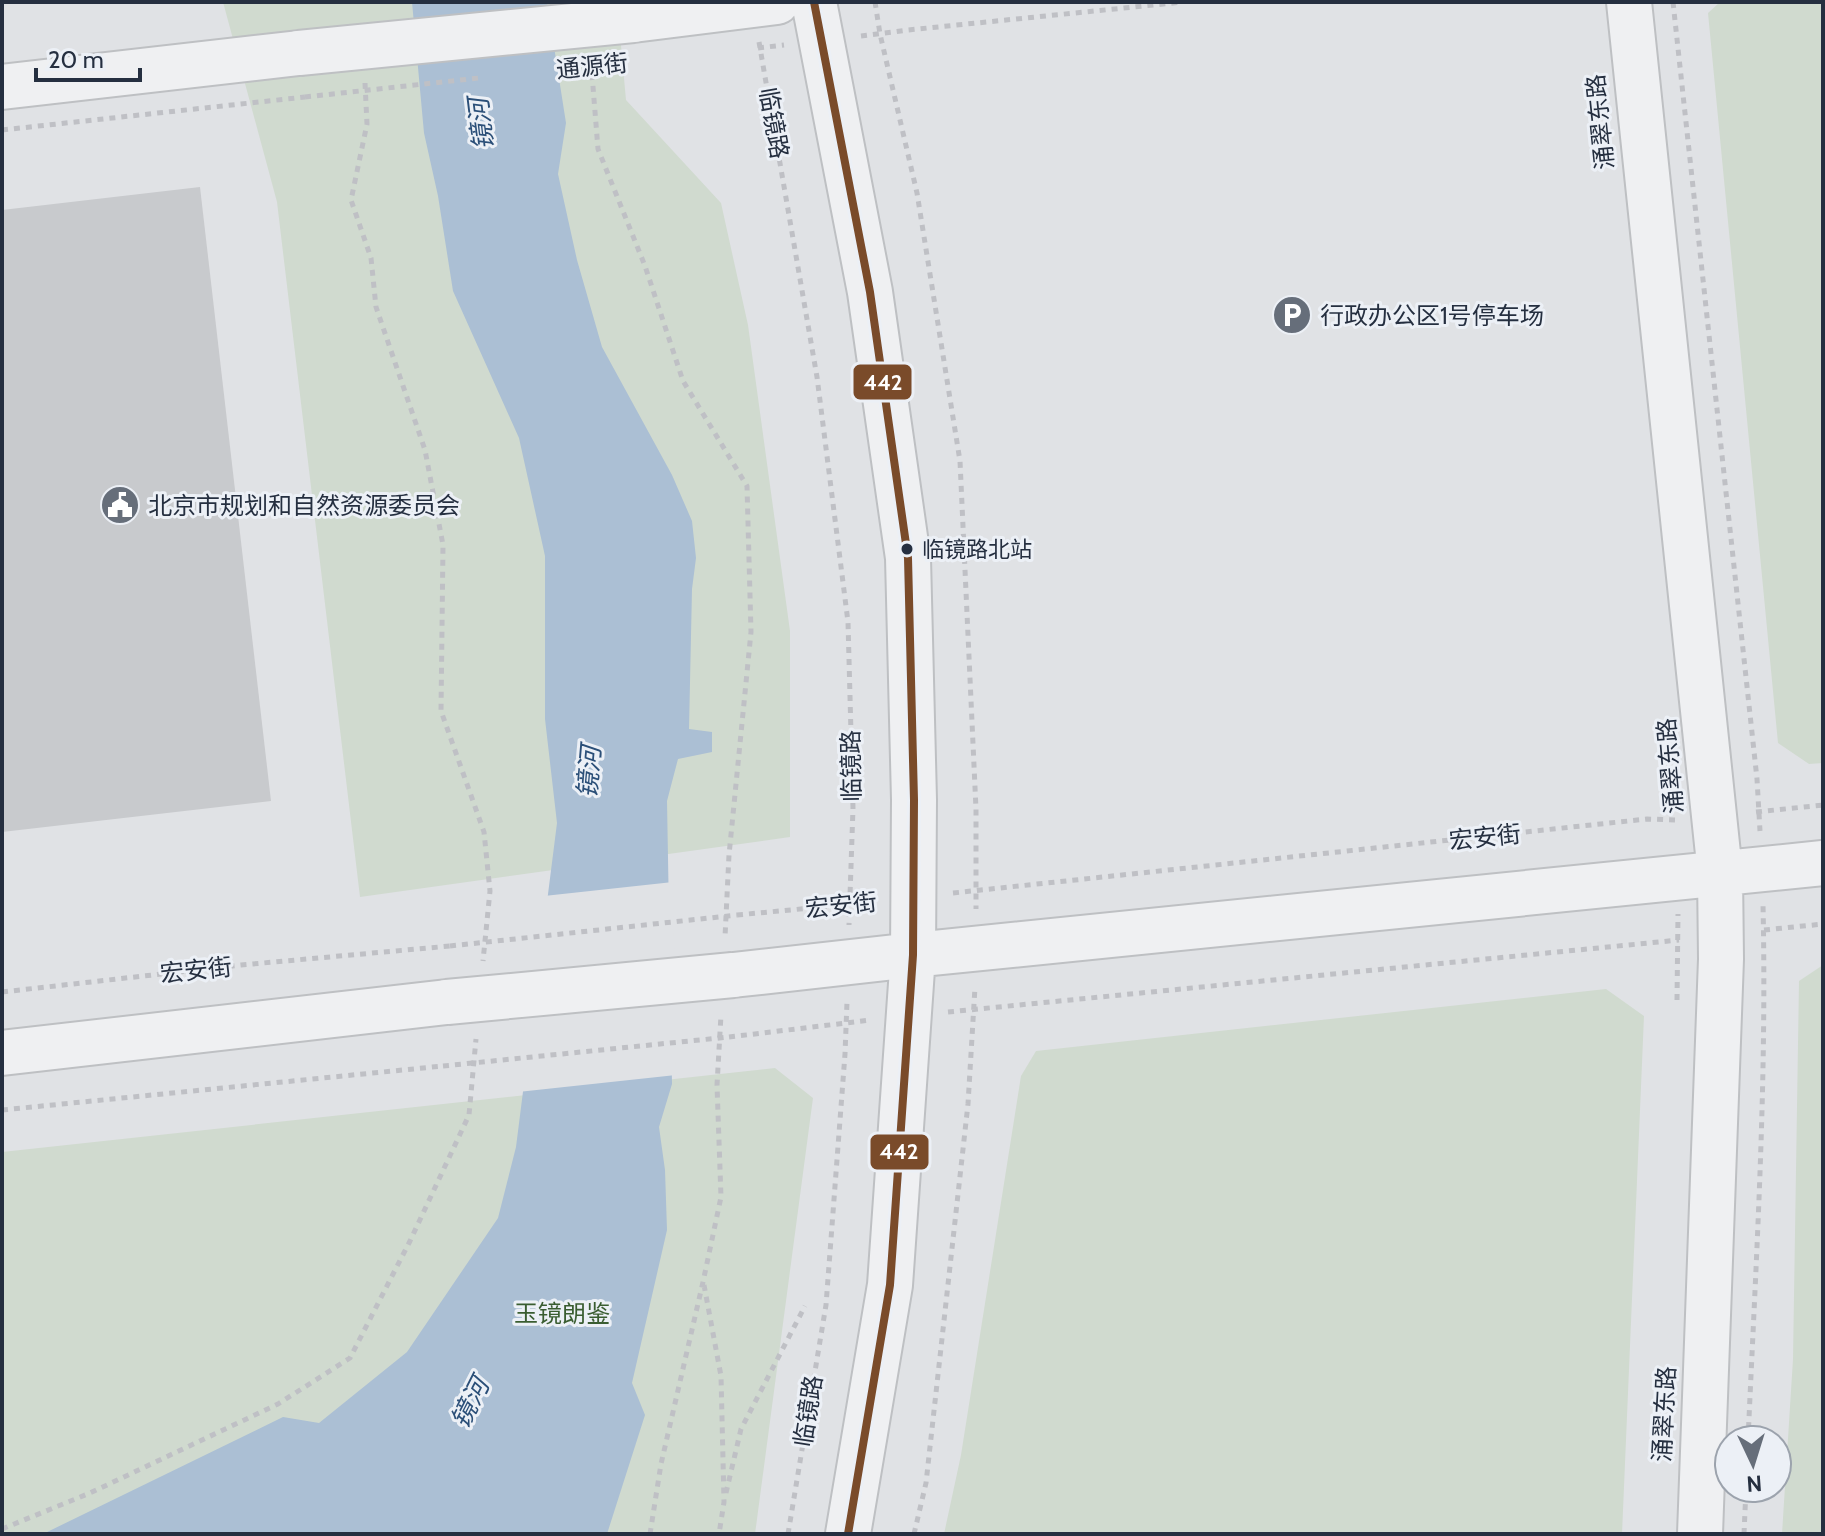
<svg xmlns="http://www.w3.org/2000/svg" width="1825" height="1536" font-family="Cabin,'Noto Sans SC',sans-serif">
	<style>
		.green { fill: #d0dacf }
		.water { fill: #abbfd4 }
		.pier { fill: #e0e2e5 }
		.building { fill: #c8cacd }
		.lines { fill: none; stroke-linecap: round; stroke-linejoin: round }
		.minor-casing { stroke: #bec0c3; stroke-width: 48 }
		.path { stroke: #bfc0c5; stroke-width: 5; stroke-dasharray: 6 6; stroke-linecap: butt }
		.minor { stroke: #eff0f2; stroke-width: 44 }
		.minor-bridge-casing { stroke: #bec0c3; stroke-width: 48; stroke-linecap: butt }
		.path-bridge { stroke: #bfc0c5; stroke-width: 5; stroke-dasharray: 6 6; stroke-linecap: butt }
		.minor-bridge { stroke: #eff0f2; stroke-width: 44 }
		.bus-1-casing { stroke: #ecf0f6; stroke-width: 14 }
		.bus-1 { stroke: #7a4b2a; stroke-width: 8 }
		.bus-dot { fill: #252f40; stroke: #ecf0f6; stroke-width: 3 }
		.labels { text-anchor: middle; dominant-baseline: central; stroke-width: 6; stroke-linejoin: round; paint-order: stroke }
		.bus-label { font-size: 22px; fill: #252f40; stroke: #ecf0f6; text-anchor: start }
		.street-label { font-size: 24px; fill: #252f40; stroke: #ecf0f6 }
		.poi-label { font-size: 24px; fill: #252f40; stroke: #ecf0f6; text-anchor: start }
		.park-label { font-size: 24px; fill: #3a5d31; stroke: #ecf0f6 }
		.water-label { font-size: 26px; font-style: italic; fill: #2b4f78; stroke: #ecf0f6 }
		.line-badge { stroke: #ecf0f6; stroke-width: 3 }
		.badge-label { font-size: 22px; text-anchor: middle; font-weight: bold; fill: #fff }
	</style>
	<rect width="100%" height="100%" fill="#e0e2e5"/>
	<path class="green" d="M223,2H617L626,100L721,203L748,325L790,631V837L360,897L277,202Z
		M1720,2H1823V763L1809,764L1778,743L1708,13Z
		M1823,965V1534H1782L1793,1359L1799,981Z
		M1606,989L1644,1016L1622,1534H944L961,1455L1021,1076L1036,1051Z
		M775,1068L813,1098L755,1534H2V1152Z"/>
	<path class="water" d="M412,2H547L566,123L558,174L577,260L602,347L672,475L692,521L696,558L692,589L689,729L712,732V752L678,759L667,801L672,1084L659,1127L665,1170L667,1230L632,1383L645,1415L607,1534H43L283,1417L319,1423L407,1352L498,1218L516,1147L557,823L545,719V556L519,438L453,291L438,196L424,133Z"/>
	<path class="pier" d="M673,882L676,1075L518,1092L544,896Z"/>
	<path class="building" d="M200,187L271,801L2,832V210Z"/>
	<g class="lines">
		<g class="minor-casing">
			<path id="minor" d="M814,2L870,292L908,558L914,800L913,955L890,1285L848,1534
				M1629,2L1720,873L1721,959L1700,1534
				M633,20L777,2
				M2,87L299,53
				M733,975L913,955L1823,863
				M2,1053L447,1002"/>
		</g>
		<path class="path" d="M875,2L880,34L917,193L960,461L976,809V909
			M1673,2L1757,779L1760,831
			M861,36L908,30L1183,2
			M759,42L817,377L848,622L853,808L849,925
			M758,48L784,45
			M591,62L598,149L645,266L683,381L747,486L751,632L729,855L725,937
			M365,83L367,124L351,200L371,258L376,307L425,450L443,545L441,711L484,832L490,891L483,961
			M2,130L305,97
			M1756,812L1823,805
			M953,893L1647,819L1675,820
			M737,915L875,902
			M1764,930L1823,924
			M2,992L241,965L450,946
			M1677,1000L1678,914
			M948,1012L1679,940
			M729,1037L871,1020
			M2,1110L443,1066
			M704,1285L721,1376L724,1502L719,1534
			M1748,1440C1756,1262 1767,1083 1763,905
			M726,1493L741,1429L805,1306
			M2,1529L90,1493L278,1404L350,1358L410,1241L469,1115L476,1039
			M650,1534L661,1464L703,1282L721,1197L717,1085L721,1015
			M788,1534L826,1305L845,1054L847,1002
			M914,1534L926,1483L968,1104L975,987
			M1744,1534L1746,1488"/>
		<use href="#minor" class="minor"/>
		<g class="minor-bridge-casing">
			<path id="minor-bridge" d="M299,53L633,20
				M447,1002L733,975"/>
		</g>
		<path class="path-bridge" d="M305,97L479,78
			M450,946L737,915
			M443,1066L729,1037"/>
		<use href="#minor-bridge" class="minor-bridge"/>
		<g class="bus-1-casing">
			<path id="bus-1" d="M814,2L870,292L908,558L914,800L913,955L890,1285L848,1534"/>
		</g>
		<use href="#bus-1" class="bus-1"/>
	</g>
	<defs>
		<g id="parking-disc" transform="scale(2)"><circle r="9.5" fill="#666e7a" stroke="#ecf0f6"/><path d="M-3.5-5.5H1a3.5 3.5 0 0 1 0 7H-1V5.5H-3.5ZM-1-3.4V-.6H.8a1.4 1.4 0 0 0 0-2.8Z" fill="#fff"/></g>
		<g id="civic-disc" transform="scale(2)"><circle r="9.5" fill="#666e7a" stroke="#ecf0f6"/><path d="M-.6-6.5H3V-4.5H.6V-3L4-1V1h2V6H-6V1h2V-1L-.6-3ZM-1.2 2.5V6h2.4V2.5Z" fill="#fff"/></g>
	</defs>
	<g fill-rule="evenodd">
		<use href="#parking-disc" x="1292" y="315"/>
		<use href="#civic-disc" x="120" y="505"/>
	</g>
	<circle class="bus-dot" cx="907" cy="549" r="7"/>
	<g class="labels">
		<g class="bus-label">
			<text x="922" y="549">临镜路北站</text>
		</g>
		<g class="street-label">
			<text transform="translate(592 66) rotate(-6)">通源街</text>
			<text transform="translate(1600 122) rotate(-96)">涌翠东路</text>
			<text transform="translate(774 123) rotate(80)">临镜路</text>
			<text transform="translate(851 766) rotate(-91)">临镜路</text>
			<text transform="translate(1670 766) rotate(-95)">涌翠东路</text>
			<text transform="translate(1485 837) rotate(-6)">宏安街</text>
			<text transform="translate(841 905) rotate(-6)">宏安街</text>
			<text transform="translate(196 970) rotate(-6)">宏安街</text>
			<text transform="translate(808 1411) rotate(-81)">临镜路</text>
			<text transform="translate(1664 1414) rotate(-87)">涌翠东路</text>
		</g>
		<g class="poi-label">
			<text x="1320" y="315">行政办公区1号停车场</text>
			<text x="148" y="505">北京市规划和自然资源委员会</text>
		</g>
		<g class="park-label">
			<text x="562" y="1313">玉镜朗鉴</text>
		</g>
		<g class="water-label">
			<text transform="translate(481 124) rotate(-97)">镜河</text>
			<text transform="translate(589 772) rotate(-85)">镜河</text>
			<text transform="translate(470 1403) rotate(-63)">镜河</text>
		</g>
	</g>
	<g class="line-badge">
		<rect x="852" y="363" width="61" height="38" rx="8" fill="#7a4b2a"/>
		<rect x="869" y="1133" width="61" height="38" rx="8" fill="#7a4b2a"/>
	</g>
	<g class="badge-label">
		<text x="883" y="390">442</text>
		<text x="899" y="1159">442</text>
	</g>
	<rect width="1825" height="1536" fill="none" stroke="#252f40" stroke-width="8"/>
	<g transform="translate(1753 1464) rotate(176)"><circle r="38" fill="#ecf0f6" stroke="#9ca3ad" stroke-width="2"/>
	<path d="M0-6L14 30L0 20L-14 30Z" fill="#666e7a"/>
	<text y="-12" font-size="22" font-weight="bold" text-anchor="middle" fill="#252f40">N</text>
	</g>
	<path d="M36 68v12h104v-12" fill="none" stroke="#252f40" stroke-width="4"/>
	<text x="48" y="68" font-size="24" fill="#252f40" stroke="#ecf0f6" stroke-width="6" paint-order="stroke">20 m</text>
</svg>
